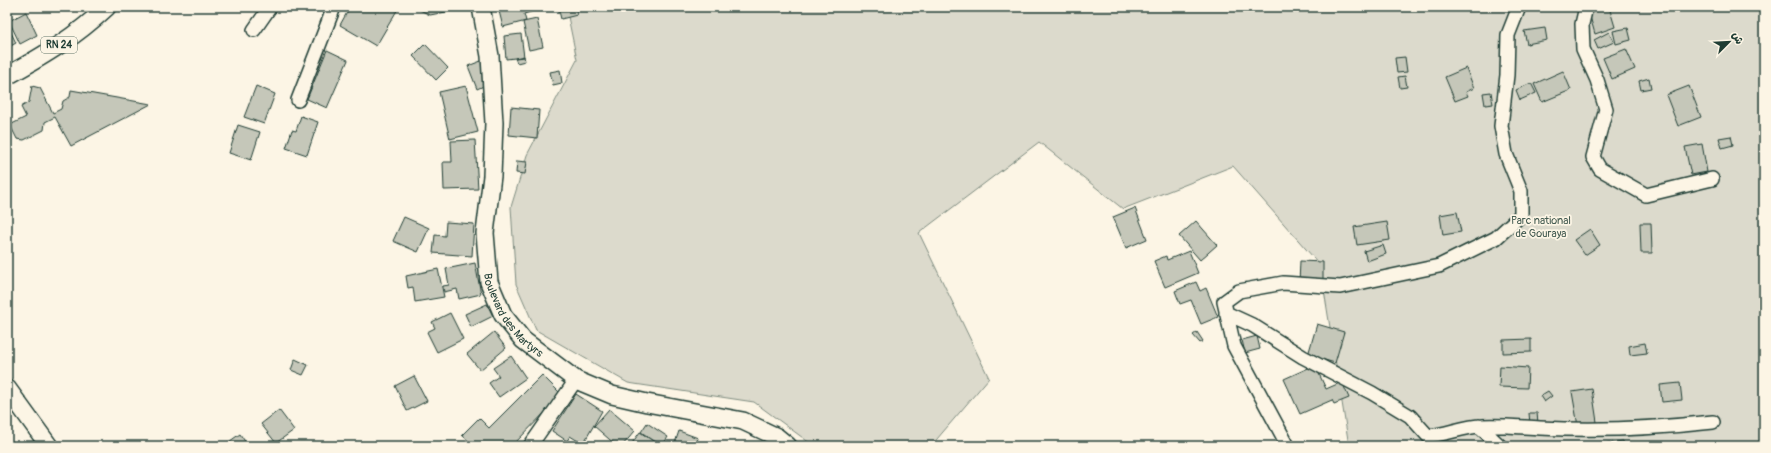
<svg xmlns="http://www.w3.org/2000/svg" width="1771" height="453" font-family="Pangolin,'Playpen Sans Arabic',sans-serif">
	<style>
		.green { fill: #dcdacc; stroke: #7e8c80 }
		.building { fill: #c5c7b9; stroke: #1f3d34 }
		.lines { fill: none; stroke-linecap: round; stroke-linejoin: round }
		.minor-casing { stroke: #1f3d34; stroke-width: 16 }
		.major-casing { stroke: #1f3d34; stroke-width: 20 }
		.minor { stroke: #fcf5e5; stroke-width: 13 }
		.major { stroke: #fcf5e5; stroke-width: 17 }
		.labels { text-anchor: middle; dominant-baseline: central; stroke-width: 3.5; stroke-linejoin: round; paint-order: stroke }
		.shield { fill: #fcf5e5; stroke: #617469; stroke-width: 1 }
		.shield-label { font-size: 10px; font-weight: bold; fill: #1f3d34 }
		.park-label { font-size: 11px; fill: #455c52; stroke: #fcf5e5 }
		.street-label { font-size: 11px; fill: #1f3d34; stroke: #fcf5e5 }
	</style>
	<rect width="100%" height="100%" fill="#fcf5e5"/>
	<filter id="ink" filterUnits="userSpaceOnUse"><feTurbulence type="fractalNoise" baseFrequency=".025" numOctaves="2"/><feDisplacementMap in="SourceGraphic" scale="8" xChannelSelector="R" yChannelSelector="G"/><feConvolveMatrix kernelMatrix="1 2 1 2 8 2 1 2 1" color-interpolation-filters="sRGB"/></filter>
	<g filter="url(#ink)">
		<path class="green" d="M566,7H1764V446H1349L1320,265L1233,166L1123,209L1039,142L919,233L989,378L931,446H814L754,402L628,383L536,330L516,284L511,207L527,155L577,60Z"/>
		<path class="building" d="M350,7H399L376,46L340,25Z
			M419,7H450L451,11L430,15L420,10Z
			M498,7H536L537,10L524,14L526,21L503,27Z
			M558,7H583L584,8L576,10L577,15L561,19Z
			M1609,7L1615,27L1595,34L1589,13Z
			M26,12L37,35L20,44L9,21Z
			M537,19L543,47L529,50L523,22Z
			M7,24L16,43L7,48Z
			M1545,28L1547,40L1527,44L1524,31Z
			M1628,28L1631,40L1616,44L1613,31Z
			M1609,32L1614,42L1598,49L1594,40Z
			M521,34L524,57L506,59L504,36Z
			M425,44L448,68L436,80L413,56Z
			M1626,49L1635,69L1612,79L1603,58Z
			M327,50L348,60L327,108L307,99Z
			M524,56L525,61L517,63L515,58Z
			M1405,57L1407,72L1397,73L1395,58Z
			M481,61L490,83L477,89L468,66Z
			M1466,68L1474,88L1466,92L1468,96L1455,101L1445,77Z
			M560,70L562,83L553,85L550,72Z
			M1563,71L1571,90L1542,102L1534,84Z
			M1405,76L1407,87L1400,88L1398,77Z
			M1649,78L1651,88L1641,90L1639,81Z
			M1531,83L1536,93L1520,100L1516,90Z
			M32,86L40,88L53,113L61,109L63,101L70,97L71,90L151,104L71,146L55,117L45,122L44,130L24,140L17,139L10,125L26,117L21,107L29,102Z
			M256,86L275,94L264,124L244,117Z
			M466,86L478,132L450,139L439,92Z
			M1689,86L1701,117L1678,126L1666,95Z
			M1491,92L1493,104L1485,105L1483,93Z
			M511,107L539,110L537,138L509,135Z
			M301,116L318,122L307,155L286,148L292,130L296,131Z
			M238,125L260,132L251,160L229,153Z
			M1731,136L1733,145L1722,148L1719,138Z
			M475,140L478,189L444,190L443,162H452L451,141Z
			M1702,144L1707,172L1691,175L1685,147Z
			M517,161L527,162L525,174L516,173Z
			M1135,208L1147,239L1126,248L1113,217Z
			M1457,212L1461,232L1443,235L1440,215Z
			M404,217L429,228L418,252L393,241Z
			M1196,221L1217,245L1200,260L1179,236Z
			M446,222L474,224L472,256L433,253L435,235L445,236Z
			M1387,222L1390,240L1357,245L1354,227Z
			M1640,223H1651L1652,253H1641Z
			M1590,229L1600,245L1585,255L1574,240Z
			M1383,245L1386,254L1367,261L1364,251Z
			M1189,251L1198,273L1165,287L1154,261L1166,256L1167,260Z
			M1300,261L1323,262V284L1299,283Z
			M475,263L481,294L459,299L457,289L444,292L443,286L449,285L446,269Z
			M438,269L444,297L415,302L413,287L408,288L406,276Z
			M1196,282L1200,291L1206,288L1218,317L1201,324L1191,300L1180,304L1175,291Z
			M487,304L493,316L471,327L465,314Z
			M450,313L463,339L437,352L427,332L435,328L432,322Z
			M1317,324L1344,332L1335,363L1308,355Z
			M494,332L506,348L480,370L467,354Z
			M1197,332L1203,341L1200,343L1193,335Z
			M1257,336L1260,349L1245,353L1242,340Z
			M1531,339V352L1503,353V340Z
			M1645,343L1647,353L1630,355L1629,346Z
			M511,356L526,378L499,397L489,383L499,376L493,368Z
			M295,359L308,365L303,375L291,370Z
			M1315,365L1326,389L1342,382L1349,398L1334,404L1332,400L1300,414L1284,379Z
			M1500,366L1528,368L1527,388L1499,387Z
			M542,375L562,395L512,446H474L462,435L479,418L489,428Z
			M414,376L427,401L407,411L395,386Z
			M1680,383L1682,400L1662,402L1660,385Z
			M1592,389L1597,422L1578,426L1572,392Z
			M1548,391L1552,396L1544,402L1540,396Z
			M576,394L602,411L583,444L570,436L567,441L552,431Z
			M609,409L635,431L622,446H617L594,426Z
			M279,410L294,430L276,443L261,424Z
			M1529,413H1537L1538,423L1530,424Z
			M647,423L668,437L662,446L641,432Z
			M679,431L698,438L696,446H674Z
			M640,432L660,446H630Z
			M240,434L248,446H223Z
			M1623,441L1624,446H1607V443Z"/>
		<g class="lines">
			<g class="minor-casing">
				<path id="minor" d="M1586,7L1582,24L1583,49L1597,80L1606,109L1593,157L1600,169L1646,195L1712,179
					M254,30L270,7
					M298,100L334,7
					M1226,313L1252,325L1303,357L1372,393L1410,416L1428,436C1446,435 1464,426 1482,426C1501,425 1520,427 1540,428C1594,431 1659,428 1713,422
					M1479,426L1500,446
					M530,446L576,380L579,381
					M1288,446L1234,346L1224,302L1239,291L1283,283L1340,287L1439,266L1496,238L1521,215V191L1506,154L1501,126L1507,75L1508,35L1519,7"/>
			</g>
			<g class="major-casing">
				<g id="major">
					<path id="s1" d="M481,7L490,56L494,123L492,176L485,233L489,282L503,315L523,340L576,380L612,395L647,403L743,421L777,437L788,446"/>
					<path d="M7,76C45,55 75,37 107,7"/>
					<path d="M7,388L49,446"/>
				</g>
			</g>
			<use href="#minor" class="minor"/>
			<use href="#major" class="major"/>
		</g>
	</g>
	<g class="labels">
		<rect class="shield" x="41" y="37" width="36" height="16" rx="3"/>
		<g class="shield-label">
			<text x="59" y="45">RN 24</text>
		</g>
		<g class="park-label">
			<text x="1541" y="220">Parc national<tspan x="1541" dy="13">de Gouraya</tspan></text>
		</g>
		<g class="street-label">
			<text stroke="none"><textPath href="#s1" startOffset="318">Boulevard des Martyrs</textPath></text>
		</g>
	</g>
	<rect width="1771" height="453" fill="none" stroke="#fcf5e5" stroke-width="24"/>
	<rect x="12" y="12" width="1747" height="429" fill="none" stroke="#1f3d34" stroke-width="1.5" filter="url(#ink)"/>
	<g transform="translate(1729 42) rotate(66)" stroke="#fcf5e5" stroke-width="3" paint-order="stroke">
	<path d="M0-3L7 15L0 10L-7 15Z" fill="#1f3d34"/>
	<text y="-6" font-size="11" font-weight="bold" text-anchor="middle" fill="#1f3d34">ش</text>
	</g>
</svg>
